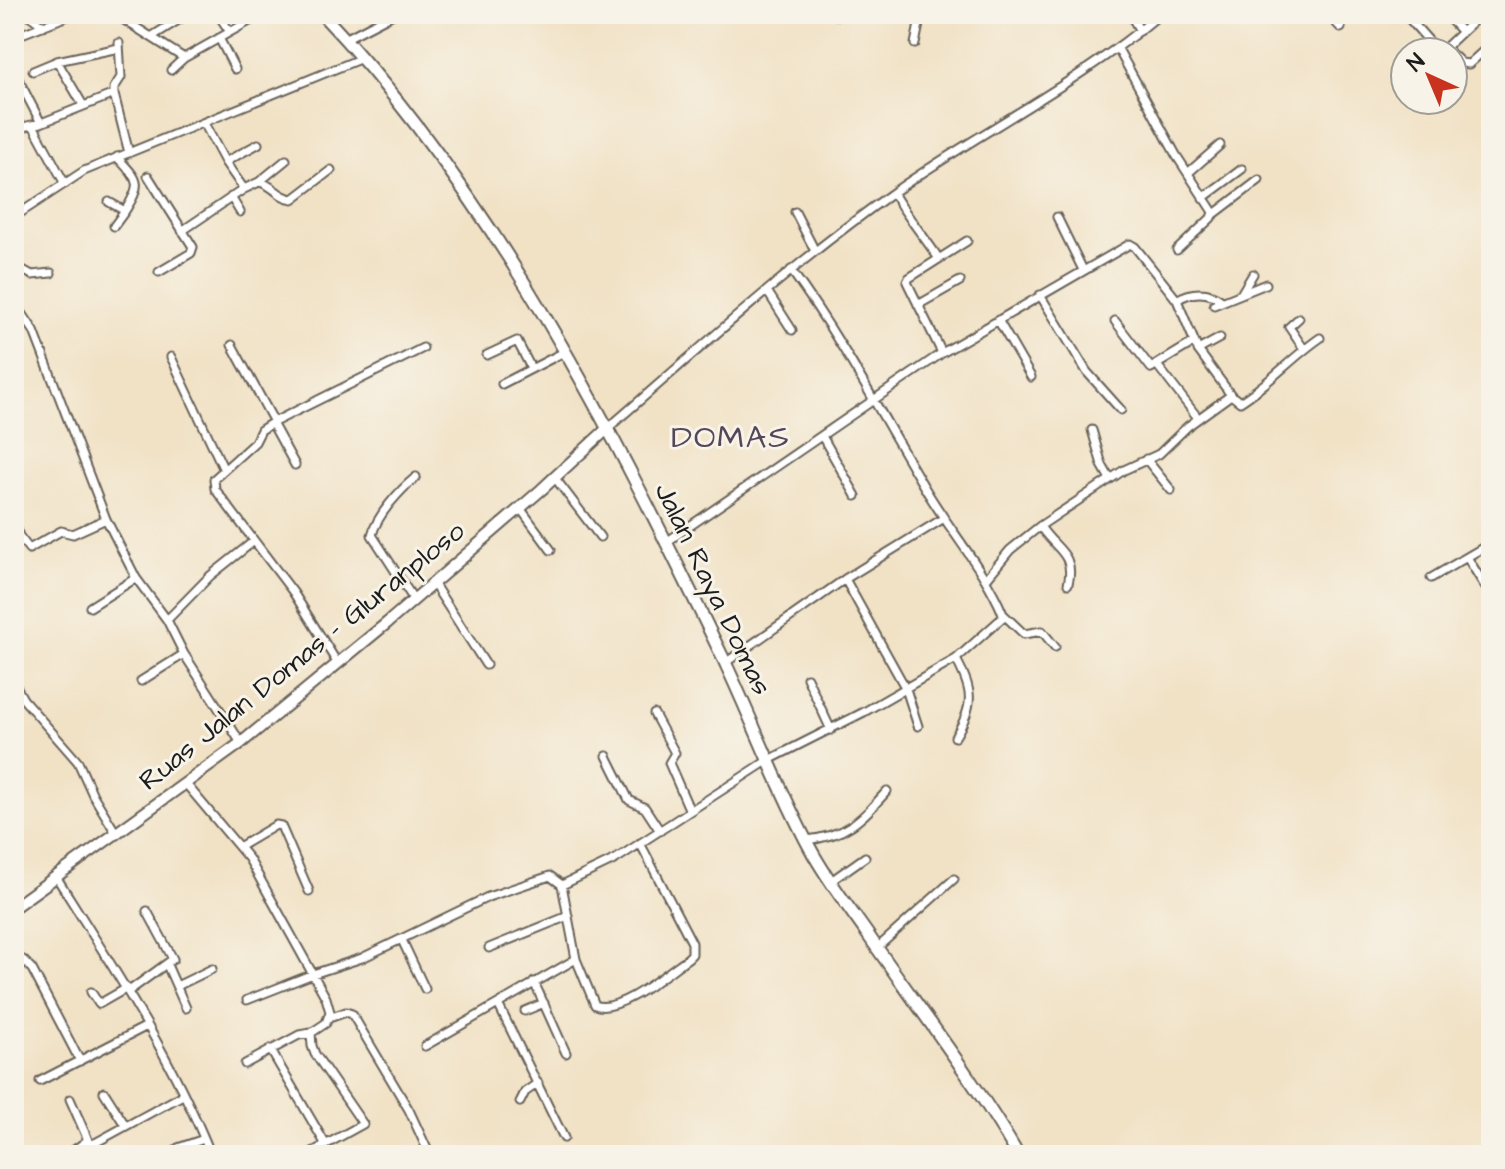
<svg xmlns="http://www.w3.org/2000/svg" width="1505" height="1169" font-family="'Architects Daughter',sans-serif">
	<style>
		.lines { fill: none; stroke-linecap: round; stroke-linejoin: round }
		.minor-casing { stroke: #676158; stroke-width: 11 }
		.secondary-casing { stroke: #676158; stroke-width: 14 }
		.trunk-casing { stroke: #676158; stroke-width: 15 }
		.minor { stroke: #fff; stroke-width: 7 }
		.secondary { stroke: #fff; stroke-width: 10 }
		.trunk { stroke: #fff; stroke-width: 11 }
		.labels { text-anchor: middle; dominant-baseline: central; stroke-width: 6; stroke-linejoin: round; paint-order: stroke }
		.street-label { font-size: 28px; fill: #1c1c1c; stroke: #f7f3e8 }
		.quarter-label { font-size: 32px; letter-spacing: 2px; fill: #544759; stroke: #f7f3e8 }
	</style>
	<rect width="100%" height="100%" fill="#f7f3e8"/>
	<filter id="ink" filterUnits="userSpaceOnUse"><feTurbulence type="fractalNoise" baseFrequency=".0125" numOctaves="2"/><feDisplacementMap in="SourceGraphic" scale="16" xChannelSelector="R" yChannelSelector="G"/><feConvolveMatrix kernelMatrix="1 2 1 2 8 2 1 2 1" color-interpolation-filters="sRGB"/></filter>
	<filter id="wash" filterUnits="userSpaceOnUse"><feTurbulence type="fractalNoise" baseFrequency=".006" numOctaves="4" result="noise"/><feDisplacementMap in="SourceGraphic" scale="32" xChannelSelector="R" yChannelSelector="G"/><feGaussianBlur stdDeviation="1.8" result="paint"/><feColorMatrix in="noise" values="0 0 0 0 0 0 0 0 0 0 0 0 0 0 0 0 0 1.4 0 .05"/><feComposite in="paint" operator="in"/></filter>
	<g filter="url(#wash)">
		<rect width="100%" height="100%" fill="#f1e2c6"/>
	</g>
	<g filter="url(#ink)">
		<g class="lines">
			<g class="minor-casing">
				<path id="minor" d="M28,14L43,26
					M108,14L118,16L184,58L262,14
					M218,14L230,32
					M836,14L837,15
					M1130,14L1140,31
					M1328,14L1341,28
					M1366,14L1369,17
					M1405,14L1436,49L1441,50L1446,47
					M1445,14L1462,32
					M14,37L73,14
					M151,37L188,14
					M219,38L235,69
					M345,39L393,14
					M915,44L921,14
					M1118,49L1176,155L1213,212L1211,218L1177,250
					M1450,52L1446,47L1481,14
					M1453,55L1461,63L1469,64L1491,44
					M57,61L83,105
					M171,70L184,58
					M14,71L41,123
					M33,71L57,61L119,48
					M114,94V88L121,77L119,43
					M204,123L225,162L244,189L259,182L286,160
					M33,125L65,184
					M18,128L41,123L114,94L129,153
					M225,162L258,144
					M1188,173L1220,145
					M148,176L193,247L191,253L159,272
					M259,182C273,184 278,198 293,199L331,170
					M893,193C907,217 924,236 939,259
					M231,197L240,212
					M1203,198L1242,169
					M109,202L125,211C143,182 139,181 117,157
					M795,212L815,251
					M1213,215L1259,180
					M14,217L84,171L362,58
					M1057,217L1083,270
					M114,226L125,211
					M182,231L244,189
					M14,265L32,275L51,273
					M767,291L792,330
					M1241,294L1253,274
					M1040,295L1087,372L1121,410
					M1177,300C1190,291 1209,290 1222,301
					M14,301L34,331L106,519L136,578L167,620L184,654L241,743
					M918,305L960,281
					M1214,305L1266,284
					M1299,318L1289,327L1304,349
					M998,320L1031,377
					M1115,321L1151,368L1194,342
					M232,345L274,422
					M1198,350L1220,338
					M942,353L907,282L909,278L967,241
					M487,355L517,341L531,368
					M171,357L224,470
					M1157,365L1198,418
					M502,384L566,351
					M272,423L295,465
					M608,428C702,347 793,263 894,192C981,131 1079,83 1160,14
					M1092,430L1102,465L1110,479
					M822,436L856,496
					M1146,459L1171,490
					M555,478L600,537
					M520,508L551,550
					M15,526L19,536L29,549L61,531L73,534L106,519
					M1040,526C1054,549 1076,553 1068,584
					M665,543L942,353L1130,244L1135,247L1177,300L1198,350L1231,395L1240,402C1269,384 1291,358 1320,338
					M1467,557L1491,596
					M987,578L1010,550L1040,526L1124,470L1159,454L1188,426L1231,395
					M1431,578L1491,543
					M845,579L906,689L918,726
					M433,583L486,665
					M414,600L372,535C377,515 400,490 416,477
					M90,607L136,578
					M1003,614L1024,634L1042,631L1055,647
					M167,620L210,576L254,541
					M725,663L845,579L944,518
					M338,664L293,592L215,489L214,479L255,442L261,430L272,423L423,348
					M807,678L831,730
					M141,681L184,654
					M14,683L23,699L78,762L93,795L116,833
					M654,714L675,753L669,763L690,811
					M955,737C975,704 973,691 956,659
					M607,756L629,800L645,808L660,831
					M186,784L249,859L326,998L330,1012L326,1023L311,1033L299,1035L245,1064
					M806,840C847,836 861,820 887,791
					M239,847L276,825L281,826L309,891
					M57,878C113,967 172,1057 211,1155
					M831,881L865,857
					M562,885L616,859L767,761L864,712L956,659L1002,618L1003,614C984,569 951,532 926,490C882,416 842,340 791,270
					M402,940L425,989
					M489,948L568,916
					M877,948L954,879
					M14,956L23,960L32,969L80,1061
					M167,965L186,1008
					M534,982L566,1053
					M177,986L212,969
					M129,991L173,959L147,911
					M91,992L99,1004L127,988
					M247,1000L313,974L362,958L488,897L550,876L562,885L576,959L595,1005C618,1015 668,972 688,958L692,954V943L640,843
					M498,1004L564,1138
					M525,1011L544,1003
					M329,1018L346,1012L352,1014L409,1110L427,1149
					M425,1046L576,959
					M270,1049L326,1145
					M40,1081L147,1026
					M104,1092L125,1125
					M70,1099L88,1140
					M520,1102L525,1092L538,1083
					M70,1153L88,1140L91,1144L95,1143L183,1095
					M169,1155L178,1148L204,1139
					M307,1155L363,1124L315,1054L312,1046L311,1033"/>
			</g>
			<g class="secondary-casing">
				<path id="secondary" d="M14,907L241,743L387,623L541,490L608,428"/>
			</g>
			<g class="trunk-casing">
				<path id="trunk" d="M322,14C497,199 613,431 723,658C753,721 777,787 810,848C826,878 847,905 866,932C917,1006 973,1078 1018,1155"/>
			</g>
			<use href="#minor" class="minor"/>
			<use href="#secondary" class="secondary"/>
			<use href="#trunk" class="trunk"/>
		</g>
	</g>
	<g class="labels">
		<g class="street-label">
			<text transform="translate(713 589) rotate(64)">Jalan Raya Domas</text>
			<text transform="translate(302 656) rotate(-39)">Ruas Jalan Domas - Gluranploso</text>
		</g>
		<g class="quarter-label">
			<text x="731" y="437">DOMAS</text>
		</g>
	</g>
	<rect width="1505" height="1169" fill="none" stroke="#f7f3e8" stroke-width="48"/>
	<g transform="translate(1429 76) rotate(316)"><circle r="38" fill="#f7f3e8" stroke="#9f9d96" stroke-width="2"/>
	<path d="M0-6L14 30L0 20L-14 30Z" fill="#c8321e"/>
	<text y="-12" font-size="22" font-weight="bold" text-anchor="middle" fill="#1c1c1c">N</text>
	</g>
</svg>
